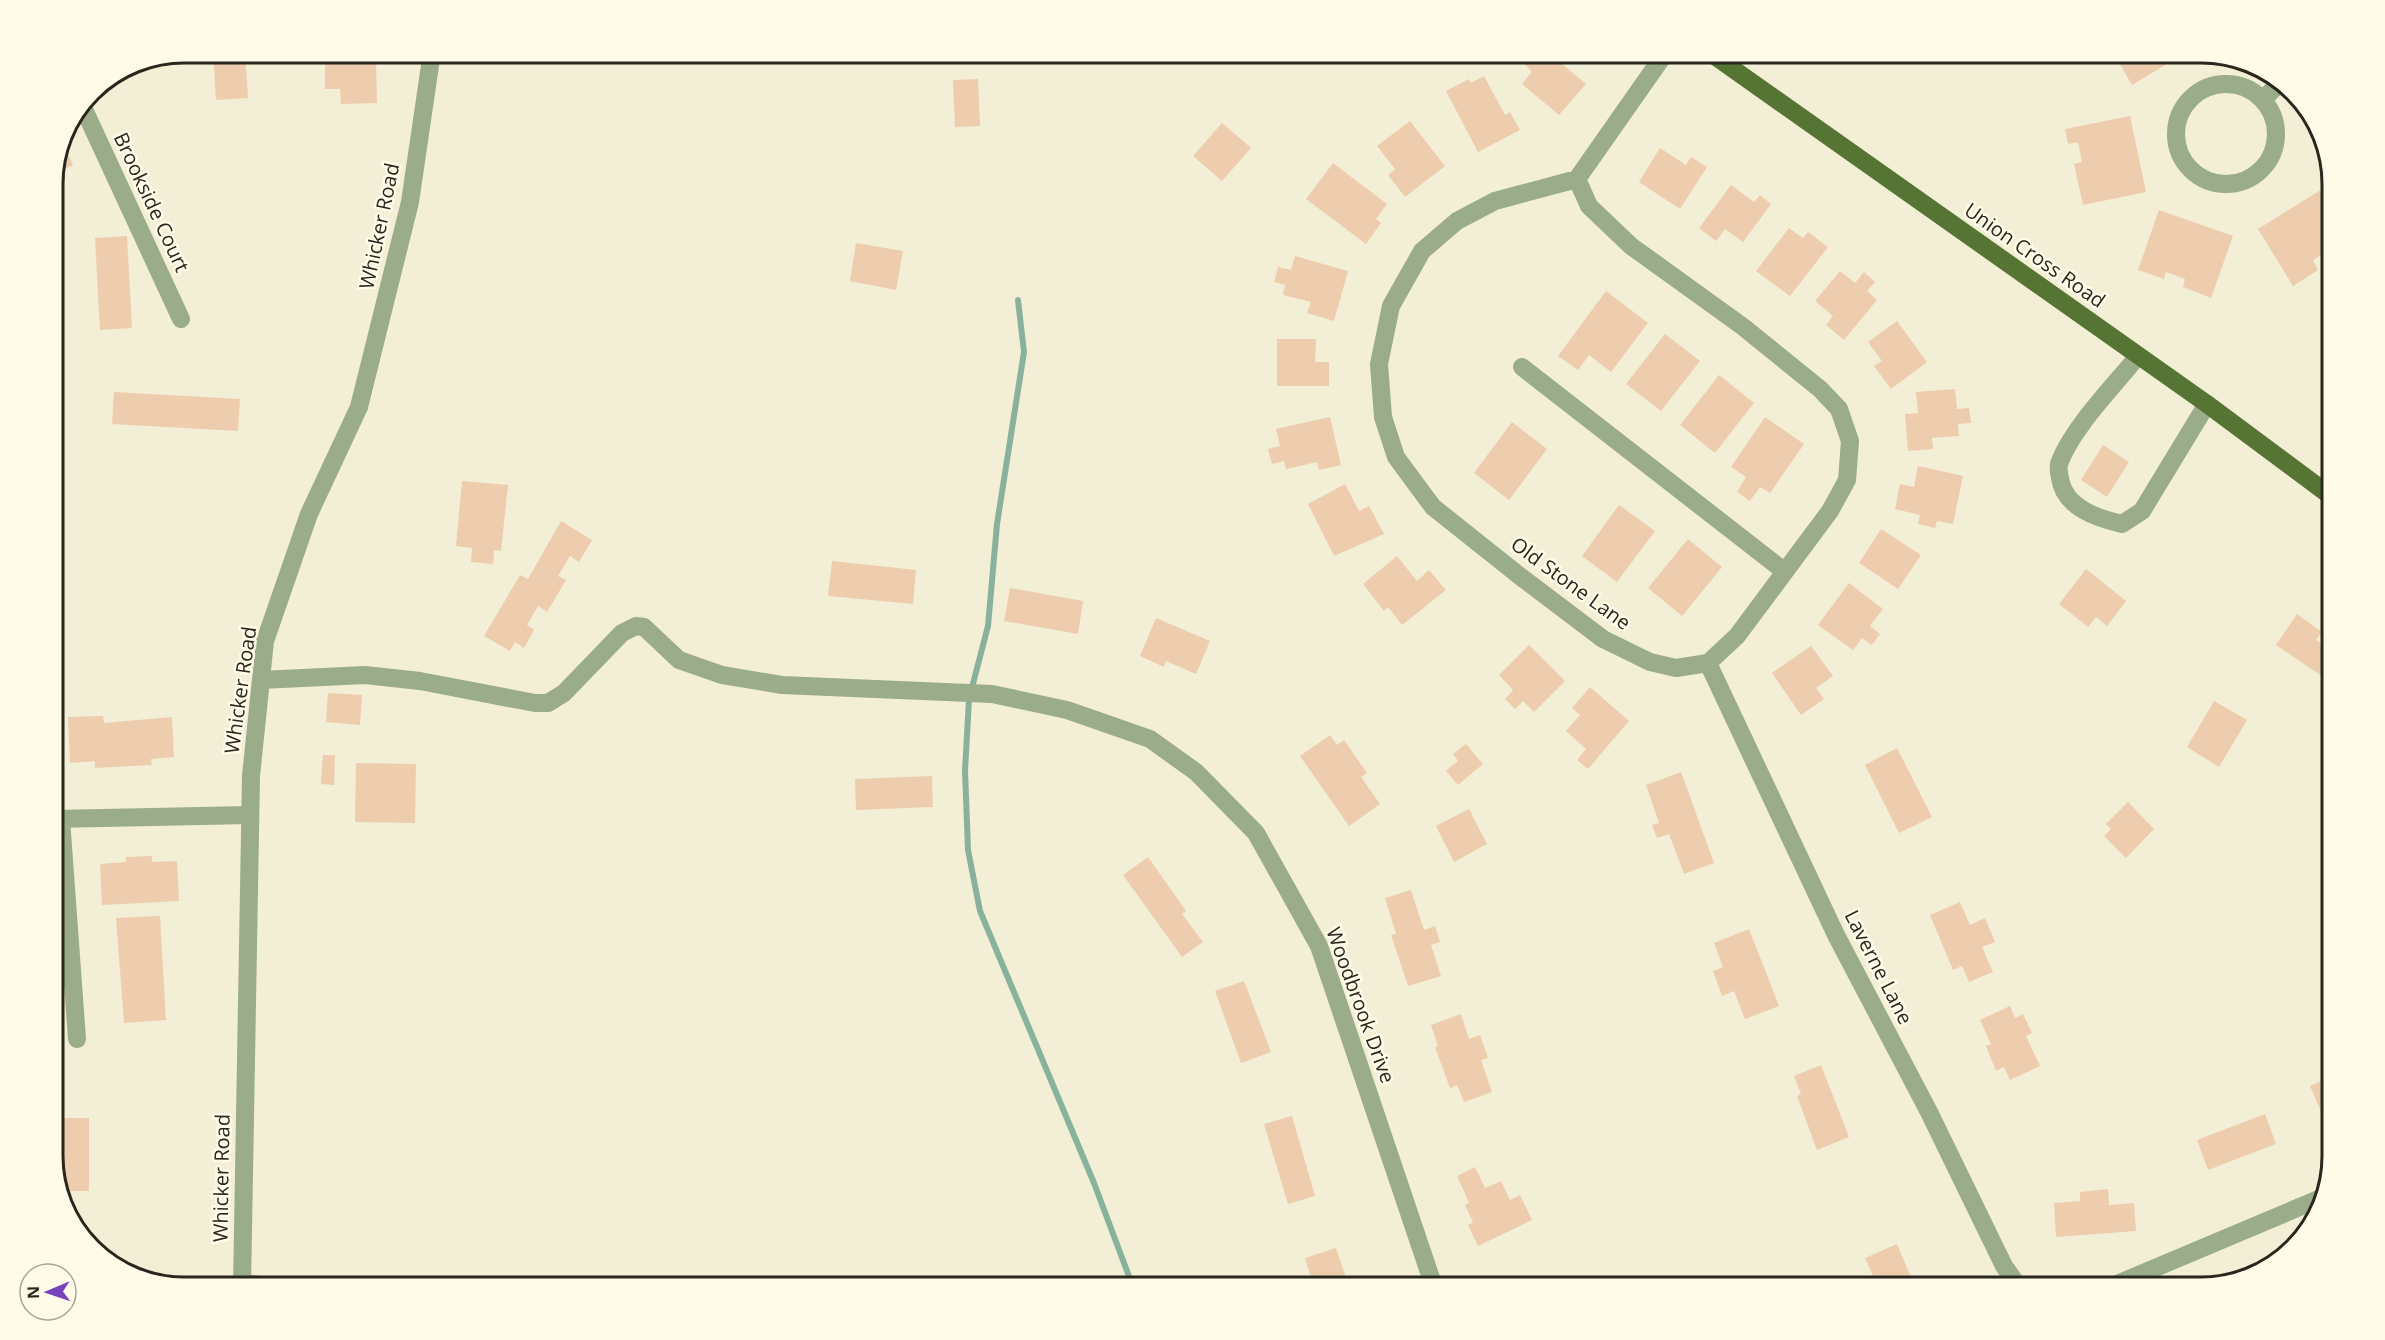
<svg xmlns="http://www.w3.org/2000/svg" width="2385" height="1340" font-family="'Open Sans',sans-serif">
	<style>
		.lines { fill: none; stroke-linecap: round; stroke-linejoin: round }
		.stream { stroke: #89b29c; stroke-width: 6 }
		.building { fill: #edcdae }
		.minor { stroke: #9aac89; stroke-width: 18 }
		.major { stroke: #567433; stroke-width: 18 }
		.labels { text-anchor: middle; dominant-baseline: central; stroke-width: 5; stroke-linejoin: round; paint-order: stroke }
		.street-label { font-size: 20px; fill: #28261d; stroke: #fffbe8 }
		.rim { fill: none; stroke: #28261d; stroke-width: 3 }
	</style>
	<rect width="100%" height="100%" fill="#f3eed6"/>
	<g class="lines">
		<path class="stream" d="M1018,300L1024,352L997,524L988,626L969,699L965,771L968,850L980,911L1094,1183L1133,1287"/>
	</g>
	<path class="building" d="M213,52H245L248,98L216,100Z
		M325,52H365V60H376L377,103L341,104L340,89H325Z
		M2113,52H2187L2132,85Z
		M1549,53L1586,84L1559,115L1522,84L1532,72L1524,64L1533,54L1542,61Z
		M1484,76L1505,115L1510,112L1520,130L1478,152L1446,91L1469,79L1471,83Z
		M978,79L980,126L955,127L953,80Z
		M2130,116L2146,192L2083,205L2074,164L2082,162L2078,142L2068,144L2065,129Z
		M1410,121L1445,166L1405,197L1388,175L1395,169L1377,146Z
		M1222,123L1251,148L1222,181L1193,156Z
		M61,139L73,165L53,174Z
		M1660,148L1686,165L1691,157L1707,167L1680,209L1639,182Z
		M1333,163L1387,204L1376,219L1381,223L1366,244L1306,199Z
		M1731,185L1754,202L1760,195L1771,204L1743,242L1725,229L1716,241L1699,228Z
		M2324,188L2332,200V257L2328,251L2313,260L2318,270L2293,286L2258,229Z
		M2159,210L2233,236L2211,298L2183,287L2185,279L2166,272L2164,279L2138,270Z
		M1789,228L1803,238L1808,232L1828,247L1790,296L1756,271Z
		M127,236L132,328L100,330L95,238Z
		M856,243L903,251L896,290L850,281Z
		M1295,256L1348,271L1334,321L1307,313L1311,302L1283,295L1285,285L1274,282L1278,267L1291,270Z
		M1840,271L1855,283L1864,272L1875,282L1867,291L1877,300L1844,340L1826,325L1833,316L1815,301Z
		M1606,291L1648,323L1611,372L1589,355L1578,370L1558,356Z
		M1897,321L1927,362L1891,389L1874,366L1882,361L1868,342Z
		M1665,334L1700,361L1661,411L1626,384Z
		M1277,339H1316L1315,362H1329V386H1277Z
		M1719,375L1754,403L1715,453L1680,425Z
		M1955,389L1957,409L1969,408L1971,423L1958,424L1959,436L1932,438L1933,449L1908,451L1905,414L1918,413L1916,392Z
		M114,392L240,399L238,431L112,424Z
		M1330,417L1341,465L1319,470L1317,462L1286,469L1284,461L1272,464L1268,449L1280,446L1276,429Z
		M1765,417L1804,444L1770,493L1760,487L1750,501L1737,492L1746,477L1731,467Z
		M1512,422L1547,449L1509,500L1474,473Z
		M2103,445L2129,462L2107,497L2081,480Z
		M1918,466L1963,476L1953,524L1937,521L1935,528L1918,524L1920,515L1895,509L1900,484L1914,487Z
		M462,481L508,485L501,551L494,550L493,564L471,562L472,548L456,546Z
		M1345,484L1359,511L1369,506L1384,534L1334,556L1308,504Z
		M1619,505L1655,531L1617,582L1582,556Z
		M561,521L592,540L579,562L570,556L558,576L566,580L547,612L538,606L527,625L534,630L524,648L515,642L510,651L484,636L520,575L528,579Z
		M1881,529L1921,555L1898,589L1859,563Z
		M1688,539L1722,567L1682,616L1648,588Z
		M1397,556L1417,581L1429,570L1446,590L1402,625L1388,607L1384,611L1363,584Z
		M832,561L916,570L913,604L828,596Z
		M2086,569L2126,601L2107,626L2096,617L2088,627L2059,604Z
		M1849,583L1883,609L1870,626L1880,634L1872,645L1862,638L1853,650L1818,625Z
		M1010,588L1083,601L1078,634L1004,621Z
		M2297,614L2322,632L2316,640L2330,649L2332,645V683L2276,645Z
		M1156,618L1210,641L1196,674L1166,661L1164,667L1140,656Z
		M1529,645L1565,681L1534,712L1523,701L1515,709L1505,699L1513,690L1499,675Z
		M1811,646L1833,676L1816,688L1824,699L1801,715L1772,673Z
		M1590,687L1629,721L1588,769L1577,760L1586,749L1566,731L1580,715L1572,708Z
		M328,693L362,695L360,725L326,722Z
		M2214,701L2247,720L2219,767L2187,747Z
		M103,716L104,723L172,717L174,757L151,759L152,765L95,768V761L70,763L68,717Z
		M53,723H55L57,763H53Z
		M1330,735L1337,745L1344,740L1367,773L1361,777L1380,804L1349,826L1300,756Z
		M1466,744L1483,764L1458,785L1446,771L1458,761L1453,754Z
		M1897,748L1932,817L1899,833L1865,765Z
		M323,755H335L334,785L321,784Z
		M356,763L416,764L415,823L355,822Z
		M1681,772L1714,863L1684,874L1669,834L1657,838L1652,825L1659,823L1646,785Z
		M932,776L933,807L856,810L855,779Z
		M2128,802L2154,829L2126,858L2104,836L2111,829L2106,824Z
		M1469,809L1487,844L1454,862L1436,826Z
		M152,856V862L177,861L179,901L102,905L100,864L126,862V857Z
		M1148,857L1186,911L1182,914L1203,942L1182,957L1123,875Z
		M1411,890L1424,930L1435,926L1440,942L1431,945L1441,976L1408,986L1391,935L1396,934L1385,898Z
		M1960,902L1970,925L1985,918L1995,942L1982,947L1993,972L1969,982L1962,966L1953,970L1930,915Z
		M160,916L166,1020L124,1023L116,918Z
		M1749,929L1779,1006L1745,1019L1734,991L1722,996L1713,971L1723,967L1714,943Z
		M1244,981L1271,1052L1241,1063L1215,991Z
		M2010,1006L2015,1018L2023,1014L2032,1033L2026,1036L2040,1066L2010,1080L2004,1067L1996,1071L1986,1046L1991,1044L1980,1020Z
		M1461,1014L1469,1039L1480,1035L1488,1058L1481,1060L1492,1092L1464,1102L1457,1085L1450,1088L1435,1047L1438,1046L1431,1025Z
		M1821,1065L1849,1137L1817,1150L1797,1096L1801,1094L1794,1076Z
		M2332,1076V1112L2323,1116L2310,1086Z
		M2265,1114L2276,1144L2208,1170L2197,1140Z
		M1292,1116L1315,1196L1288,1204L1264,1124Z
		M57,1118H89V1191H61L57,1179Z
		M1475,1167L1485,1188L1501,1181L1510,1200L1520,1195L1532,1220L1478,1246L1468,1225L1473,1222L1465,1205L1469,1203L1457,1176Z
		M2108,1189L2109,1205L2134,1203L2136,1231L2056,1237L2054,1203L2080,1201V1192Z
		M1897,1244L1915,1287H1878L1865,1258Z
		M1336,1248L1349,1287H1314L1305,1258Z
		M1571,1277L1578,1287H1556Z"/>
	<g class="lines">
		<path class="minor" d="M2176 134a50 50 0 1 1 100 0a50 50 0 1 1-100 0Z
			M2263,100L2279,83
			M82,105L181,319
			M1577,179L1589,206L1631,246L1742,326L1820,389L1839,409L1850,441L1847,480L1830,511L1737,636L1708,663L1676,668L1650,662L1603,639L1521,577L1433,507L1396,457L1383,417L1379,364L1391,306L1422,251L1457,221L1495,201L1577,179L1666,52
			M2138,356C2114,386 2071,429 2059,464C2058,468 2059,473 2060,478C2064,507 2096,518 2122,524L2142,511L2207,404
			M1522,367L1784,571
			M1708,663L1836,935L1929,1112L2004,1266L2019,1287
			M261,680L365,675L420,681L535,703H548L564,693L622,633L636,626L644,627L679,660L722,675L782,685L992,694L1067,710L1150,739L1196,772L1256,833L1319,946L1434,1287
			M53,819L250,815
			M61,819L77,1039
			M242,1283L282,1287
			M242,1287L251,776L265,641L309,514L359,407L410,202L432,52
			M2110,1287L2321,1198"/>
		<path class="major" d="M1709,52L2207,404L2332,497"/>
	</g>
	<g class="labels">
		<g class="street-label">
			<text transform="translate(152 202) rotate(65)">Brookside Court</text>
			<text transform="translate(379 226) rotate(-78)">Whicker Road</text>
			<text transform="translate(2035 255) rotate(35)">Union Cross Road</text>
			<text transform="translate(1571 583) rotate(36)">Old Stone Lane</text>
			<text transform="translate(240 690) rotate(-82)">Whicker Road</text>
			<text transform="translate(1879 967) rotate(63)">Laverne Lane</text>
			<text transform="translate(1361 1005) rotate(70)">Woodbrook Drive</text>
			<text transform="translate(221 1178) rotate(-89)">Whicker Road</text>
		</g>
	</g>
	<path d="M0 0H2385V1340H0ZM184 63H2201A121 121 0 0 1 2322 184V1156A121 121 0 0 1 2201 1277H184A121 121 0 0 1 63 1156V184A121 121 0 0 1 184 63Z" fill="#fffbe8" fill-rule="evenodd"/>
	<path class="rim" d="M184 63H2201A121 121 0 0 1 2322 184V1156A121 121 0 0 1 2201 1277H184A121 121 0 0 1 63 1156V184A121 121 0 0 1 184 63Z"/>
	<g transform="translate(48 1292) rotate(268)"><circle r="28" fill="#fffbe8" stroke="#a9a697" stroke-width="1.5"/>
	<path d="M0-4.5L10 22L0 15L-10 22Z" fill="#7743ba"/>
	<text y="-9" font-size="16" font-weight="bold" text-anchor="middle" fill="#28261d">N</text>
	</g>
</svg>
